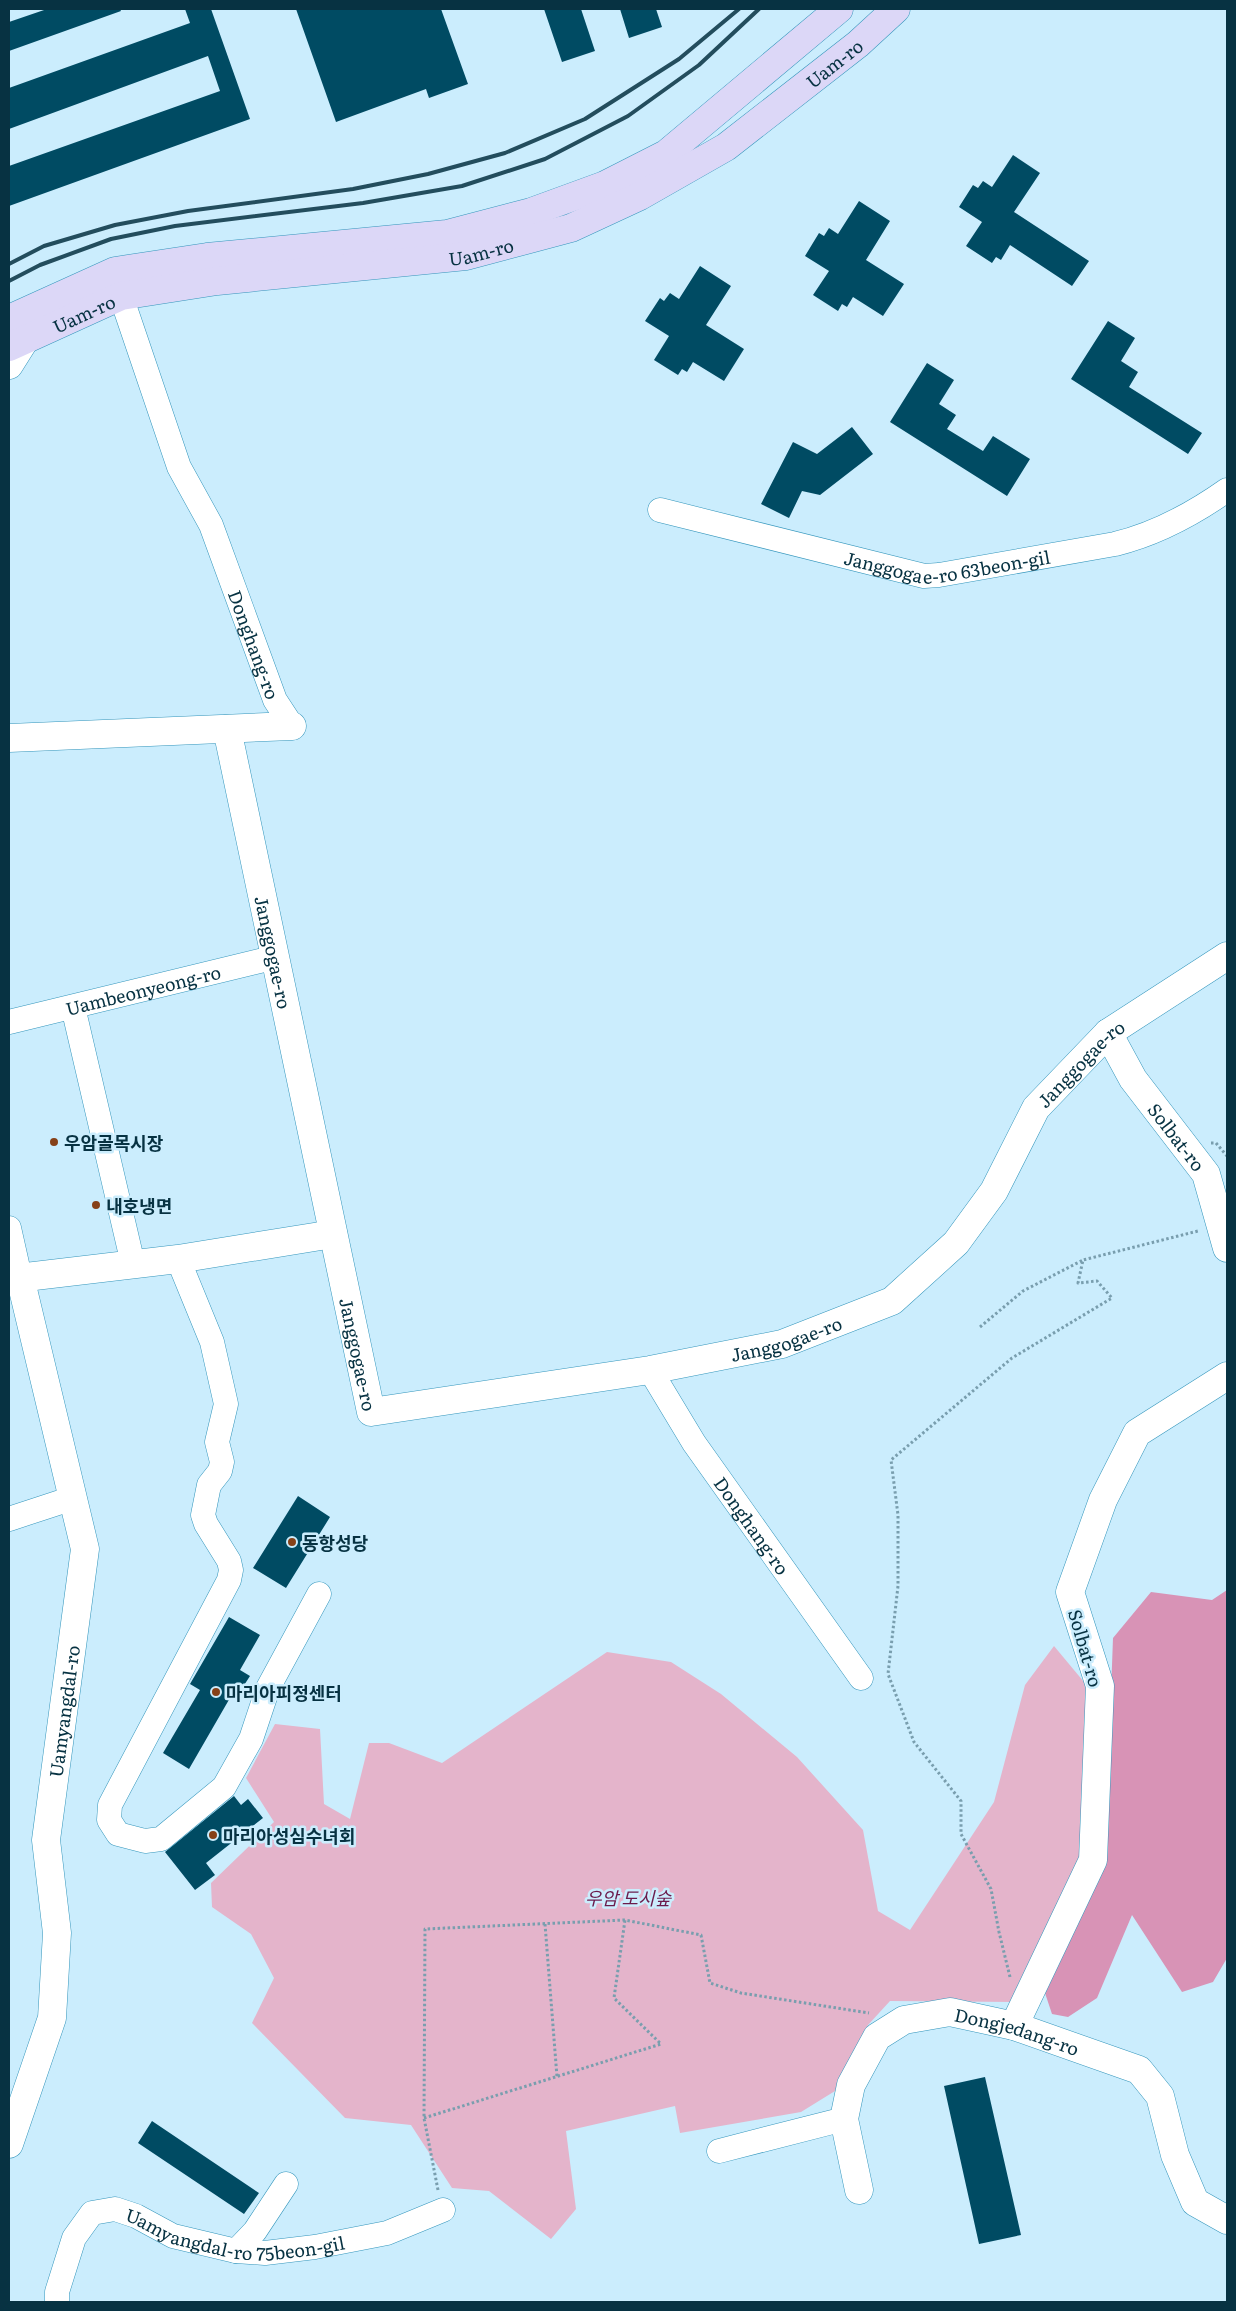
<svg xmlns="http://www.w3.org/2000/svg" width="1236" height="2311" font-family="Literata,'Noto Sans KR',serif">
	<style>
		.green { fill: #e4b4cb }
		.forest { fill: #d893b6 }
		.building { fill: #004b63 }
		.lines { fill: none; stroke-linecap: round; stroke-linejoin: round }
		.minor-casing { stroke: #3496bc; stroke-width: 25 }
		.tertiary-casing { stroke: #3496bc; stroke-width: 29 }
		.secondary-casing { stroke: #3496bc; stroke-width: 29 }
		.path { stroke: #799eae; stroke-width: 3; stroke-dasharray: 2.5 2.5; stroke-linecap: butt }
		.minor { stroke: #fff; stroke-width: 24 }
		.tertiary { stroke: #fff; stroke-width: 28 }
		.secondary { stroke: #dcd7f7; stroke-width: 28 }
		.rail { stroke: #234d5d; stroke-width: 4 }
		.poi-dot { fill: #864118; stroke: #cbedfd; stroke-width: 2 }
		.labels { text-anchor: middle; dominant-baseline: central; stroke-width: 5; stroke-linejoin: round; paint-order: stroke }
		.street-label { font-size: 18px; fill: #073242; stroke: #cbedfd }
		.poi-label { font-size: 18px; font-weight: bold; fill: #073242; stroke: #cbedfd; text-anchor: start }
		.park-label { font-size: 18px; font-style: italic; fill: #6b1b4b; stroke: #cbedfd }
	</style>
	<rect width="100%" height="100%" fill="#cbedfd"/>
	<path class="green" d="M1054,1646L1089,1688L1079,1861L1015,2002L890,2001L868,2025L835,2091L801,2112L680,2133L675,2106L566,2131L576,2209L551,2239L489,2191L452,2188L411,2125L345,2118L252,2023L274,1978L251,1934L212,1907L211,1883L274,1822L246,1778L275,1724L320,1729L324,1804L350,1819L369,1743H389L442,1763L607,1652L671,1662L721,1694L797,1757L863,1830L878,1911L910,1930L994,1802L1025,1685Z"/>
	<path class="forest" d="M1227,1590V1958L1213,1982L1182,1992L1132,1915L1097,1998L1068,2017L1052,2014L1044,1990L1105,1857L1113,1638L1151,1592L1212,1600Z"/>
	<path class="building" d="M47,9H120L121,11L9,51V22Z
		M185,9H211L250,119L9,206V166L220,91L208,56L9,129V88L190,23Z
		M296,9H441L468,84L429,98L426,89L336,122Z
		M544,9H581L595,51L562,62Z
		M620,9H656L662,27L629,38Z
		M1013,155L1040,173L1014,212L1089,261L1072,286L1010,245L1001,260L996,257L992,263L966,246L982,222L959,207L973,185L978,188L983,181L992,187Z
		M859,201L890,221L866,260L904,284L883,316L853,297L847,307L842,304L838,311L813,295L829,271L805,256L819,233L824,236L829,228L838,234Z
		M700,266L731,286L706,325L744,349L724,381L693,362L687,372L682,369L678,375L654,360L669,336L645,321L660,298L664,301L670,293L679,299Z
		M1108,321L1135,338L1121,361L1138,372L1129,387L1202,433L1188,454L1071,379Z
		M927,363L954,380L939,404L956,415L947,429L983,451L993,436L1030,459L1007,496L890,422Z
		M852,427L873,454L820,495L802,491L789,518L761,504L793,442L817,454Z
		M298,1496L330,1517L286,1588L253,1568Z
		M229,1617L260,1635L240,1670L250,1676L239,1693L234,1691L189,1769L163,1753L200,1690L190,1684Z
		M234,1796L241,1805L248,1799L263,1818L206,1863L215,1875L195,1890L165,1852Z
		M985,2077L1021,2235L979,2244L944,2086Z
		M152,2121L259,2193L244,2214L138,2143Z"/>
	<g class="lines">
		<g class="minor-casing">
			<g id="minor">
				<path id="s1" d="M121,296L179,467L211,525L275,700L292,726"/>
				<path id="s2" d="M660,510L924,576L939,575L1115,544C1156,534 1193,514 1227,490"/>
				<path d="M73,1007L133,1264"/>
				<path id="s3" d="M9,1022L276,957"/>
				<path d="M9,1228L20,1277"/>
				<path d="M178,1259L212,1342L226,1404L217,1442L222,1462L220,1471L209,1485L203,1515L206,1524L229,1561L231,1570L229,1580L110,1805L109,1820L118,1834L145,1841L161,1839L224,1787L251,1739L268,1688L319,1594"/>
				<path id="s4" d="M650,1370L694,1443L861,1678"/>
				<path d="M9,1519L73,1498"/>
				<path d="M719,2151L844,2119"/>
				<path d="M236,2251L255,2231L286,2184"/>
				<path id="s5" d="M57,2302V2292L74,2238L92,2213L115,2209L136,2216L173,2236L236,2251L265,2253L315,2247L387,2233L443,2210"/>
			</g>
		</g>
		<g class="tertiary-casing">
			<g id="tertiary">
				<path d="M9,365L26,338"/>
				<path id="s6" d="M227,729L371,1412L650,1370L782,1344L892,1301L956,1243L994,1191L1036,1108L1108,1033L1227,956"/>
				<path d="M9,738L292,726"/>
				<path id="s7" d="M1108,1033L1133,1079L1206,1174L1227,1248"/>
				<path d="M9,1279L178,1259L333,1234"/>
				<path d="M1014,2026L1093,1860L1100,1686L1070,1592L1103,1500L1137,1433L1227,1376"/>
				<path id="s8" d="M9,2144L52,2018L57,1933L46,1840L85,1549L20,1277"/>
				<path id="s9" d="M859,2190L844,2119L851,2085L877,2037L904,2020L950,2012L1014,2026L1139,2070L1160,2096L1175,2155L1195,2202L1227,2220"/>
			</g>
		</g>
		<g class="secondary-casing">
			<g id="secondary">
				<path d="M9,319L115,271L207,257L447,234L531,212L605,185L666,154L839,9"/>
				<path id="s10" d="M9,347L121,296L217,281L466,256L571,228L640,196L726,147L858,44L896,9"/>
			</g>
		</g>
		<path class="path" d="M1211,1143H1216L1227,1156
			M980,1327L1023,1291L1083,1260
			M545,1924L557,2077
			M1010,1977L999,1932L991,1889L961,1834V1801L914,1742L888,1674L898,1586V1515L891,1460L1012,1358L1112,1298L1097,1281L1078,1283L1083,1260L1198,1231
			M424,2118L661,2044L614,1998L625,1920
			M438,2190L424,2118L425,1929L625,1920L701,1935L710,1983L741,1993L869,2013"/>
		<use href="#minor" class="minor"/>
		<use href="#tertiary" class="tertiary"/>
		<use href="#secondary" class="secondary"/>
		<path class="rail" d="M9,264L44,246L115,225L188,211L353,189L428,174L505,153L585,119L679,59L739,9
			M9,281L40,265L111,239L175,226L363,203L462,186L545,159L628,116L699,65L759,9"/>
	</g>
	<g class="poi-dot">
		<circle cx="54" cy="1142" r="5"/>
		<circle cx="96" cy="1205" r="5"/>
		<circle cx="292" cy="1542" r="5"/>
		<circle cx="216" cy="1692" r="5"/>
		<circle cx="213" cy="1835" r="5"/>
	</g>
	<g class="labels">
		<g class="street-label">
			<text stroke="none"><textPath href="#s10" startOffset="891">Uam-ro</textPath></text>
			<text stroke="none"><textPath href="#s10" startOffset="486">Uam-ro</textPath></text>
			<text stroke="none"><textPath href="#s10" startOffset="82">Uam-ro</textPath></text>
			<text stroke="none"><textPath href="#s2" startOffset="295">Janggogae-ro 63beon-gil</textPath></text>
			<text stroke="none"><textPath href="#s1" startOffset="374">Donghang-ro</textPath></text>
			<text stroke="none"><textPath href="#s6" startOffset="228">Janggogae-ro</textPath></text>
			<text stroke="none"><textPath href="#s3" startOffset="138">Uambeonyeong-ro</textPath></text>
			<text stroke="none"><textPath href="#s6" startOffset="1540">Janggogae-ro</textPath></text>
			<text stroke="none"><textPath href="#s7" startOffset="125">Solbat-ro</textPath></text>
			<text stroke="none"><textPath href="#s6" startOffset="1120">Janggogae-ro</textPath></text>
			<text stroke="none"><textPath href="#s6" startOffset="639">Janggogae-ro</textPath></text>
			<text stroke="none"><textPath href="#s4" startOffset="186">Donghang-ro</textPath></text>
			<text transform="translate(1086 1648) rotate(74)">Solbat-ro</text>
			<text stroke="none"><textPath href="#s8" startOffset="442">Uamyangdal-ro</textPath></text>
			<text stroke="none"><textPath href="#s9" startOffset="310">Dongjedang-ro</textPath></text>
			<text stroke="none"><textPath href="#s5" startOffset="246">Uamyangdal-ro 75beon-gil</textPath></text>
		</g>
		<g class="poi-label">
			<text x="64" y="1142">우암골목시장</text>
			<text x="106" y="1205">내호냉면</text>
			<text x="302" y="1542">동항성당</text>
			<text x="226" y="1692">마리아피정센터</text>
			<text x="223" y="1835">마리아성심수녀회</text>
		</g>
		<g class="park-label">
			<text x="628" y="1897">우암 도시숲</text>
		</g>
	</g>
	<rect width="1236" height="2311" fill="none" stroke="#073242" stroke-width="20"/>
</svg>
